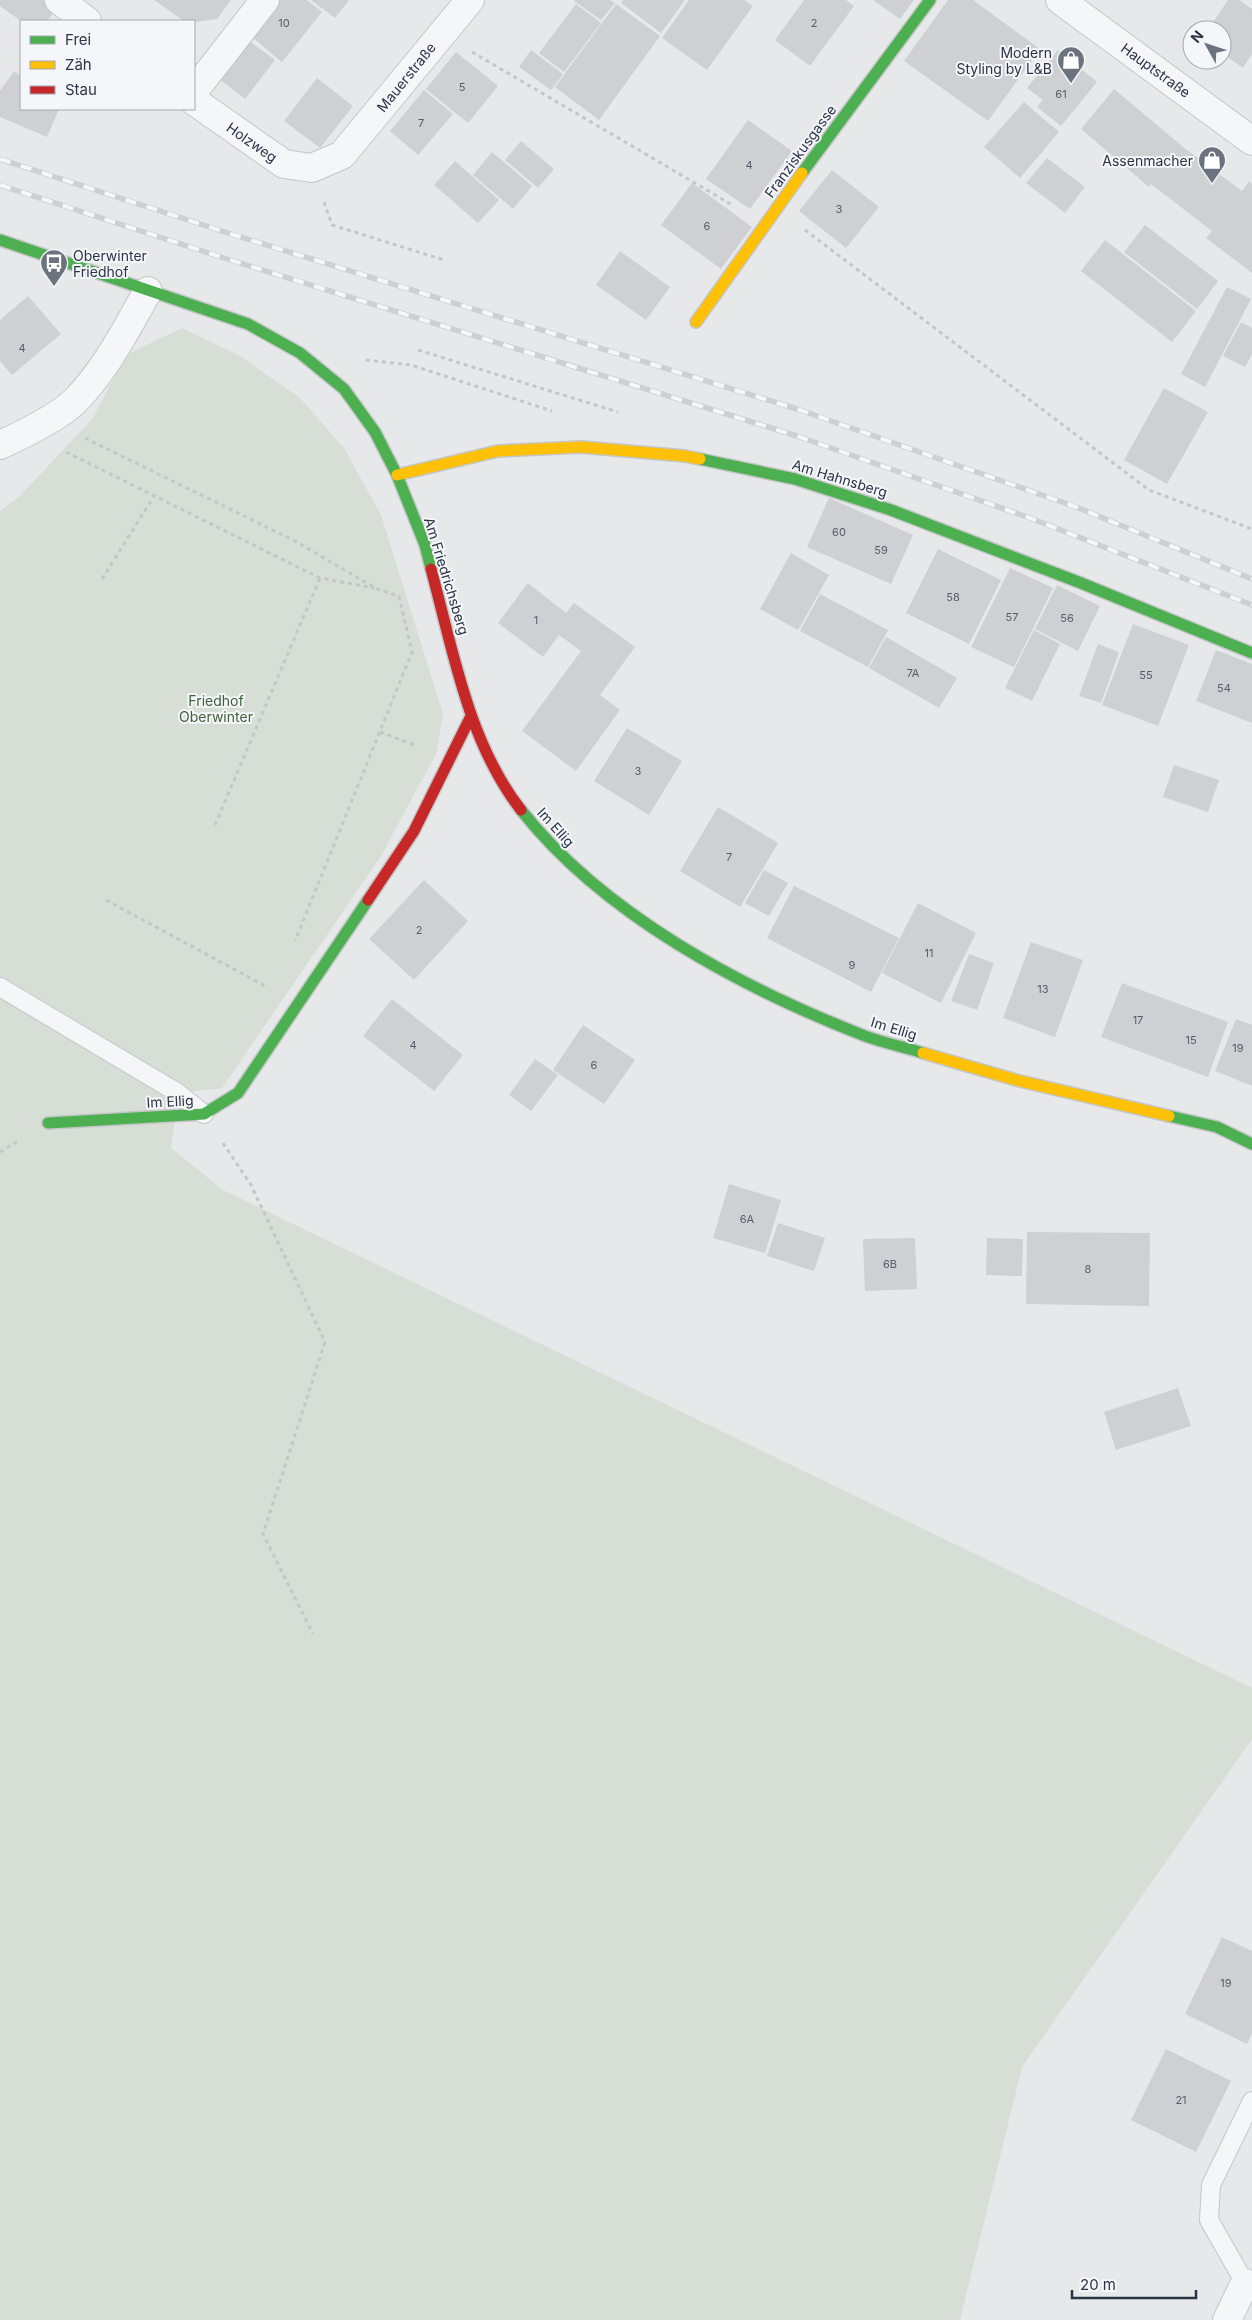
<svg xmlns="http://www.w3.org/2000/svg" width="1252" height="2320" font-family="Inter,sans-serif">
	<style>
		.green { fill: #d6ded6 }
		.building { fill: #ced0d3 }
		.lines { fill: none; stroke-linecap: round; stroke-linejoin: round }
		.lane-casing { stroke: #c4c6c8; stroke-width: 20 }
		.street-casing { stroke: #c4c6c8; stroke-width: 30 }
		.fast-casing { stroke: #c4c6c8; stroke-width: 14 }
		.slow-casing { stroke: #c4c6c8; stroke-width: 14 }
		.jam-casing { stroke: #c4c6c8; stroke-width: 14 }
		.path { stroke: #c5c6ca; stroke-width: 3; stroke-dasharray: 4 4; stroke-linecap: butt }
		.lane { stroke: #f5f6f7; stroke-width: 18 }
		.street { stroke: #f5f6f7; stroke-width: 28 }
		.fast { stroke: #4caf50; stroke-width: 11 }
		.slow { stroke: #ffc107; stroke-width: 11 }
		.jam { stroke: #c62828; stroke-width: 11 }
		.rail-casing { stroke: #cecfd2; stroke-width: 5.5 }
		.rail { stroke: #f4f6f9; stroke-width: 4; stroke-dasharray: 11; stroke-linecap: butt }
		.labels { text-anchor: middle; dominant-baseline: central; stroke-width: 4; stroke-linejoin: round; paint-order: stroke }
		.number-label { font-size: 11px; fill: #545c69 }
		.poi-label { font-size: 14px; fill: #2b3445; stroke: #f4f6f9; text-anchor: end }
		.street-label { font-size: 14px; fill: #2b3445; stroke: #f4f6f9 }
		.park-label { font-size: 14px; fill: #3f6138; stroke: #f4f6f9 }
	</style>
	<rect width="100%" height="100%" fill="#e6e8ea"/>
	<path class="green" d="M182,328L240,356L300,398L344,448L381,515L443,714L436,754L381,856L222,1088L178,1093L171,1148L223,1190L1252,1688V1739L1022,2067L960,2320H0V511L19,497L92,419L126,355Z"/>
	<path class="building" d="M0,0H46L57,8L47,21H21L0,6Z
		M154,0H231L217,19L194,22L184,21Z
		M273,0H307L322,12L282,62L247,33Z
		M311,0H349L335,18Z
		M573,0H610L615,3L601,20Z
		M623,0H685L661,33L621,3Z
		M689,0H744L753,6L707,70L662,38Z
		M804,0H846L854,6L810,66L775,40Z
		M873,0H914L900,19Z
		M948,0H973L1040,49L988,121L904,61Z
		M1228,0H1239L1252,9V54L1243,68L1222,53V30H1208Z
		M576,4L601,23L564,72L539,53Z
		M616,4L660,36L599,120L555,87Z
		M244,37L275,60L245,99L214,75Z
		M531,50L563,74L551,90L519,67Z
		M1058,50L1097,82L1061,126L1037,107L1043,100L1027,88Z
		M456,52L498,86L468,123L426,89Z
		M14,71L21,76V109H59L47,137L0,117V91Z
		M317,78L353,106L320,148L284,121Z
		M1114,89L1183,147L1242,191L1249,181L1252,184V273L1206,238L1212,231L1151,184L1149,187L1081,129Z
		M424,90L453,114L418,155L390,131Z
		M1024,102L1059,132L1020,178L984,147Z
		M748,120L792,151L750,209L706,179Z
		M521,141L554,169L538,188L505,160Z
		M492,152L532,186L513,209L473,175Z
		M1047,158L1085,187L1065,213L1026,183Z
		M455,161L499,200L478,223L434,185Z
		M832,170L879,207L846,248L799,211Z
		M692,183L752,227L721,269L661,225Z
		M1145,225L1218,281L1197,309L1124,252Z
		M1105,240L1196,311L1172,342L1081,271Z
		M620,251L670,287L646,320L596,285Z
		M1227,287L1251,299L1205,387L1181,374Z
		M28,296L61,334L12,375L0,361V320Z
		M1241,322L1252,328V354L1245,367L1223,356Z
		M1164,388L1208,412L1167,484L1124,460Z
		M829,498L913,535L891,584L807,547Z
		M938,549L1001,580L969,644L906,613Z
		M791,553L829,575L798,630L760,609Z
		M1010,568L1053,588L1014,667L971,647Z
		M528,583L566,613L574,603L635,647L600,695L620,710L576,771L522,731L581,651L559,635L543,657L498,623Z
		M1057,585L1100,606L1078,651L1035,629Z
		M820,594L888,630L868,667L800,631Z
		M1133,624L1189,645L1158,726L1102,705Z
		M1034,630L1060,644L1032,701L1005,688Z
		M886,637L957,678L939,708L869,668Z
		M1098,644L1119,652L1101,703L1079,696Z
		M1216,650L1252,664V723L1196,701Z
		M627,728L682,761L649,815L594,781Z
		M1174,765L1219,780L1208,812L1163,797Z
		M718,807L778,843L740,907L680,871Z
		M764,870L788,883L769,916L745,903Z
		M424,880L468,921L414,980L369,939Z
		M794,886L899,938L871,992L767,938Z
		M918,903L976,933L941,1003L882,973Z
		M1031,942L1083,960L1055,1037L1003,1018Z
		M969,954L994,963L977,1010L951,1001Z
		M1122,983L1228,1022L1208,1077L1101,1037Z
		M392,999L463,1055L434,1091L363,1036Z
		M1236,1019L1252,1025V1086L1215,1071Z
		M583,1025L635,1060L604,1104L553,1070Z
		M535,1059L558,1075L531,1111L509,1095Z
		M729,1184L781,1200L765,1253L713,1238Z
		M778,1223L825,1238L814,1271L767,1256Z
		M1027,1232L1150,1233L1149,1306L1026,1304Z
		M915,1238L917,1289L865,1291L863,1239Z
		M987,1238L1023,1239L1022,1276L986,1275Z
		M1178,1388L1191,1426L1116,1450L1104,1412Z
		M1222,1937L1252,1951V2033L1247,2044L1185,2014Z
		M1166,2049L1231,2081L1196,2152L1131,2120Z"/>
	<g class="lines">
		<g class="lane-casing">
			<path id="lane" d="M0,987L178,1093L204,1114
				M1245,2283L1209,2220L1211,2185L1252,2101"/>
		</g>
		<g class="street-casing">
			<path id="street" d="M59,0L87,21
				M1060,0L1252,141
				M194,91L265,0
				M194,101L284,164L312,168L342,155L470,0
				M0,445C22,435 59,417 76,400C107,368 126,329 148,291
				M1227,2320L1245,2283"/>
		</g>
		<g class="fast-casing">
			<path id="fast" d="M802,173L930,0
				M0,240L248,324L300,353L344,389L375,432L397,475L425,545L431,569
				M700,459L795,479L891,510L1081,583L1252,653
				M521,810C604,915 742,988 865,1036C884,1043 904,1047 923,1053
				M1169,1116L1217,1127L1252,1144
				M48,1123L204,1114L238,1093L368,900"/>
		</g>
		<g class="slow-casing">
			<path id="slow" d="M696,322L802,173
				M397,475L498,451L581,447L685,456L700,459
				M923,1053L1016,1080L1169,1116"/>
		</g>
		<g class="jam-casing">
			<path id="jam" d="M431,569C453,650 468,742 521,810
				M368,900L414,831L471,716"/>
		</g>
		<path class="path" d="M472,52L734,206
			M324,202L332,225L444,260
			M805,230L1149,490L1252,529
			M418,350L618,412
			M366,360L411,365L552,411
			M85,438L295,541L377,589L399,596L412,652L295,941
			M66,452L320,578L374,588
			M102,579L154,496
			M380,732L417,746
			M215,825L320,578
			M106,900L267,987
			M223,1143L251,1185L325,1342L263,1534L313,1634
			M0,1152L18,1141"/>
		<use href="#lane" class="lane"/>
		<use href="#street" class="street"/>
		<use href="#fast" class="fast"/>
		<use href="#slow" class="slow"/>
		<use href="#jam" class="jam"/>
		<g class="rail-casing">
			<path id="rail" d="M0,159L231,234L800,410L1076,507L1252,579
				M0,185L224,258L797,436L1030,518L1252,605"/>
		</g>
		<use href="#rail" class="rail"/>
	</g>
	<defs>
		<g id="shop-pin" transform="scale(1.4375)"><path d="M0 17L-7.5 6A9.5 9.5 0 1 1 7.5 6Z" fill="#6c737f" stroke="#f4f6f9"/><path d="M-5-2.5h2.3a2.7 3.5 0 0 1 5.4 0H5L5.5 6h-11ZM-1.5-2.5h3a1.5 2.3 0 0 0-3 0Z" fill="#fff"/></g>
		<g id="bus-pin" transform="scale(1.4375)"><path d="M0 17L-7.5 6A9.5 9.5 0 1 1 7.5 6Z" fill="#6c737f" stroke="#f4f6f9"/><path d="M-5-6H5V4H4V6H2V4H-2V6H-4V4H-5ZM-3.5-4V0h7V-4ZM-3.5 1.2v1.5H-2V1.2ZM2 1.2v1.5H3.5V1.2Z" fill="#fff"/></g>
	</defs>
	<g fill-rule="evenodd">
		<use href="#shop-pin" x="1071" y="60"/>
		<use href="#shop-pin" x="1212" y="160"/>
		<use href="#bus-pin" x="54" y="263"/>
	</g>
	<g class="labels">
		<g class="number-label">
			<text x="284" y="23">10</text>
			<text x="814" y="23">2</text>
			<text x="462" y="87">5</text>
			<text x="1061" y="94">61</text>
			<text x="421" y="123">7</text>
			<text x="749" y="165">4</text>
			<text x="839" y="209">3</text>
			<text x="707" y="226">6</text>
			<text x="22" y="348">4</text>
			<text x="839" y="532">60</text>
			<text x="881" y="550">59</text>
			<text x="953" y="597">58</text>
			<text x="1012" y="617">57</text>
			<text x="1067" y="618">56</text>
			<text x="536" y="620">1</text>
			<text x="913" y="673">7A</text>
			<text x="1146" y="675">55</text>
			<text x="1224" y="688">54</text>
			<text x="638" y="771">3</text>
			<text x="729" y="857">7</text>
			<text x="419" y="930">2</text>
			<text x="929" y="953">11</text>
			<text x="852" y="965">9</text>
			<text x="1043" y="989">13</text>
			<text x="1138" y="1020">17</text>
			<text x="1191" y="1040">15</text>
			<text x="413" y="1045">4</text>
			<text x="1238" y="1048">19</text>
			<text x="594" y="1065">6</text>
			<text x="747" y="1219">6A</text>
			<text x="890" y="1264">6B</text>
			<text x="1088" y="1269">8</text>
			<text x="1226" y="1983">19</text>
			<text x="1181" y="2100">21</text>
		</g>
		<g class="poi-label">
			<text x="1052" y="52">Modern<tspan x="1052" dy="16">Styling by L&amp;B</tspan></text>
			<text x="1193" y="160">Assenmacher</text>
			<text x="73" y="255" text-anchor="start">Oberwinter<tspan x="73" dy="16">Friedhof</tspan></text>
		</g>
		<g class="street-label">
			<text transform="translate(1156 70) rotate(36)">Hauptstraße</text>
			<text transform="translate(406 77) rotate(-51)">Mauerstraße</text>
			<text transform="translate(252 142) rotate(35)">Holzweg</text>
			<text transform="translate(800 151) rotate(-54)">Franziskusgasse</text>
			<text transform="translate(840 478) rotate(17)">Am Hahnsberg</text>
			<text transform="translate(447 576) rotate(73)">Am Friedrichsberg</text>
			<text transform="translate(556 827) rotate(48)">Im Ellig</text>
			<text transform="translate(894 1028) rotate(17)">Im Ellig</text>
			<text transform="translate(170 1101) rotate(-3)">Im Ellig</text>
		</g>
		<g class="park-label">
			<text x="216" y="700">Friedhof<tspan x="216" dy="16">Oberwinter</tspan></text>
		</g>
	</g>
	<rect x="20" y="20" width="175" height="90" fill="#f4f6f9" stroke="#a4a8b1"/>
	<rect x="30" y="36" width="25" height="8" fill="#4caf50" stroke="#a4a8b1"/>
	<text x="65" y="45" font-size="15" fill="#2b3445">Frei</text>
	<rect x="30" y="61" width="25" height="8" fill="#ffc107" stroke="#a4a8b1"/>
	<text x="65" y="70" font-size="15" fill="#2b3445">Zäh</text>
	<rect x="30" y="86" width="25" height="8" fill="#c62828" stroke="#a4a8b1"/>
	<text x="65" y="95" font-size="15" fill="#2b3445">Stau</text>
	<g transform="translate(1207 45) rotate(310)"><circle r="24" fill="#f4f6f9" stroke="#a4a8b1"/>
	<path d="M0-4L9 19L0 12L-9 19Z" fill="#6c737f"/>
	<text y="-8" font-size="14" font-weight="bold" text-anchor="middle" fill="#2b3445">N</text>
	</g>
	<path d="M1072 2290v8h124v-8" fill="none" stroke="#2b3445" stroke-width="2.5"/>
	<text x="1080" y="2290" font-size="15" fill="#2b3445" stroke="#f4f6f9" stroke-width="4" paint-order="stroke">20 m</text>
</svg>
